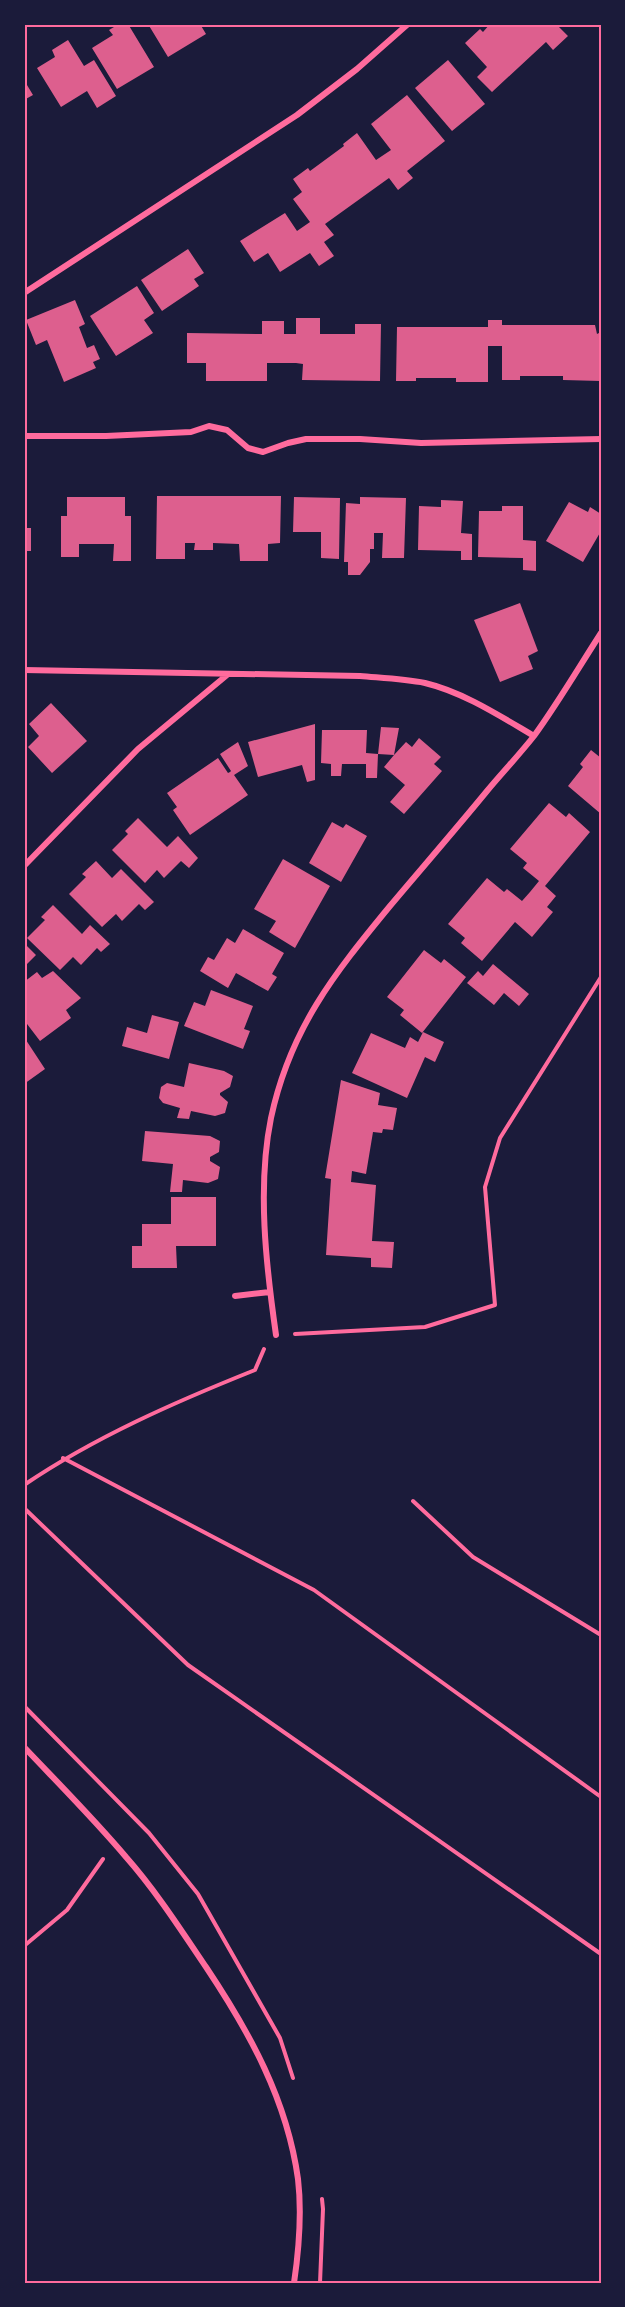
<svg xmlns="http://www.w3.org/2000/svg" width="625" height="2307" font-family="'Exo 2',sans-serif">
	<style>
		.building { fill: #dd5f8e }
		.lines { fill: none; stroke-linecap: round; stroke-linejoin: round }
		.path { stroke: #ff6b9d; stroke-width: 4 }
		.minor { stroke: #ff6b9d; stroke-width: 6 }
		.neatline { fill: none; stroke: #ff6b9d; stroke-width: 2 }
	</style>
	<rect width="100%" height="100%" fill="#1b1b3a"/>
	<path class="building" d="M119,24H128L154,67L117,89L92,48L113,35L109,30Z
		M148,24H200L206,34L168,57Z
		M490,24H556L568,36L553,50L546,42L492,92L477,77L487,67L465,43L480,29L483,32Z
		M68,40L84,66L94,60L116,96L97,108L87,91L61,107L37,68L55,57L52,50Z
		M448,60L485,104L452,131L415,88Z
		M24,80L33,95L24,100Z
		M407,95L445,141L407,171L413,178L398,190L389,178L325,224L334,235L324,242L334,256L319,266L310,253L280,272L268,253L254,262L240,241L285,213L297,231L310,222L293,199L302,192L293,179L308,168L310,171L344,146L343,144L357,133L376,160L391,150L371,124Z
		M188,249L204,273L194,279L199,286L162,311L141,280Z
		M137,286L154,313L144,320L153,333L116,356L90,316Z
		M75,300L85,324L79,327L87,348L94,345L100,359L93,362L96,368L64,382L47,340L36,345L26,320Z
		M296,318H320V334H355V324H381L380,381L302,380L303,364L296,363H267V381H206V363H187V333L262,334V321H284V334H296Z
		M488,320H502V325H595L597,334L601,332V381L563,380V376H520V380H502V346H488V382H456V378H416V381H396L397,327H488Z
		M157,496H281L280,543L268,544V561H240L239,544L213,543V550H194L195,543H185V559H156Z
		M67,497H125V516H131V561H113L114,544H79V557H61V516H67Z
		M294,497L340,498L339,559L321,558V532H293Z
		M360,497L406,498L404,558H382L383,533H374V549H370V562L360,575H348V562H344L346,503L360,504Z
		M441,500L463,501L461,533L472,534V560H461V551L418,550L419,506L441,507Z
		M569,502L588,512L590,507L601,514V531L583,562L546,541Z
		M502,506H523V540L536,541V571L523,570V558L478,557L479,511H502Z
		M24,528H31V551H24Z
		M520,603L538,651L528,656L533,669L500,682L474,620Z
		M51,703L87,741L52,773L28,747L39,736L29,724Z
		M315,724V780L307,782L302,765L258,777L248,742Z
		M381,727L399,728L394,755L406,742L412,747L419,738L441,757L434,764L442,771L404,814L390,802L405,785L384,767L394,755L378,754Z
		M322,730H367L366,753L378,754L377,778H366V764H342L341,776H331V764L321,763Z
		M238,742L248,766L234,775L248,795L190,835L173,810L177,807L167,793L218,758L228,773L230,772L231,771L220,754Z
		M591,750L601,758V814L568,786L583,767L580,764Z
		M549,803L566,817L569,813L590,832L545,886L556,896L547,907L553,912L532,937L515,922L482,961L461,943L465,938L448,924L487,878L504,892L507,889L522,901L530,892L539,881L523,868L527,863L510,849Z
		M138,818L167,847L178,836L198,858L189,868L181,861L164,878L157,870L145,883L112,850L128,834L125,831Z
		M332,822L343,828L346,824L367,836L341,882L309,863Z
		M283,859L330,886L295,948L269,932L276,921L254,909Z
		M96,861L112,878L121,869L154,902L145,910L139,904L122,921L116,914L102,927L69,894L86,877L82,874Z
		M53,905L82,934L90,925L110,944L101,952L97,948L81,965L73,957L60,970L27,938L45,920L41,917Z
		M243,929L284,953L272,974L277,977L268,991L236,973L228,988L200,971L208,957L214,960L227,938L235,943Z
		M24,943L36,955L24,967Z
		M424,950L441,963L444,959L466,977L422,1033L400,1015L404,1010L387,997Z
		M493,964L529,994L519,1006L504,993L494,1005L467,983L478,971L483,976Z
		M53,971L81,998L66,1010L71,1018L40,1041L24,1020V982L37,972L42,978Z
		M211,990L253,1006L244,1029L250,1031L243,1049L184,1026L194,1002L205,1006Z
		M152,1015L179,1022L169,1059L122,1046L127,1027L147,1033Z
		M423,1032L444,1042L435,1062L425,1057L407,1098L352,1073L371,1033L405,1048L410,1037L418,1042Z
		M24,1037L45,1069L24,1084Z
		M189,1063L224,1071L233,1076L230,1087L220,1093V1095L228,1102L225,1113L215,1116L191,1111L189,1119L177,1118L180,1108L163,1103L159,1098L161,1087L167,1083L184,1087Z
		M341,1080L380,1093L378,1105L397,1108L393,1130L383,1129L382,1133L373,1132L366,1174L352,1171L351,1182L376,1185L372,1241L394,1242L392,1268L371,1267V1258L326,1255L331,1179L325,1178Z
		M145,1131L210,1136L220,1141L219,1152L210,1157V1161L220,1167L218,1179L208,1183L183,1180L182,1192H170L173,1164L142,1161Z
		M171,1197H216V1246H176L177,1268H132V1246H142V1224H171Z"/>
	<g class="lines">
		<path class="path" d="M295,1334L425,1327L495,1305L485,1187L500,1138L601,977
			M63,1458L314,1590L601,1797
			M24,1485C95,1437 175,1402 255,1370L264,1349
			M413,1501L473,1557L601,1635
			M24,1508L188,1665L601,1954
			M24,1706L149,1833L198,1894L280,2038L293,2078
			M24,1946L67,1910L103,1859
			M320,2283L323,2209L322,2199"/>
		<path class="minor" d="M24,293L297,115L357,69L408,24
			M24,436H106L191,432L209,426L227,430L248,448L263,452L288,443L306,439H360L421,443L601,439
			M24,670L360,676C382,678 404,679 425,683C463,692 500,716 534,736
			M24,866L138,749L227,675
			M235,1296L270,1292
			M276,1335C266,1265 257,1187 271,1118C290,1029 334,974 390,906C422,868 455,830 487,791C502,773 519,755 534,736C558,703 579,667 601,633
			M24,1747C58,1783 94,1819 126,1857C156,1891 181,1930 206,1967C250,2033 287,2100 298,2179C302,2213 299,2249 294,2283"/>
	</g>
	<rect width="625" height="2307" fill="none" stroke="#1b1b3a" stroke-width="51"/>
	<rect x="26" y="26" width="574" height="2256" class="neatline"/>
</svg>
